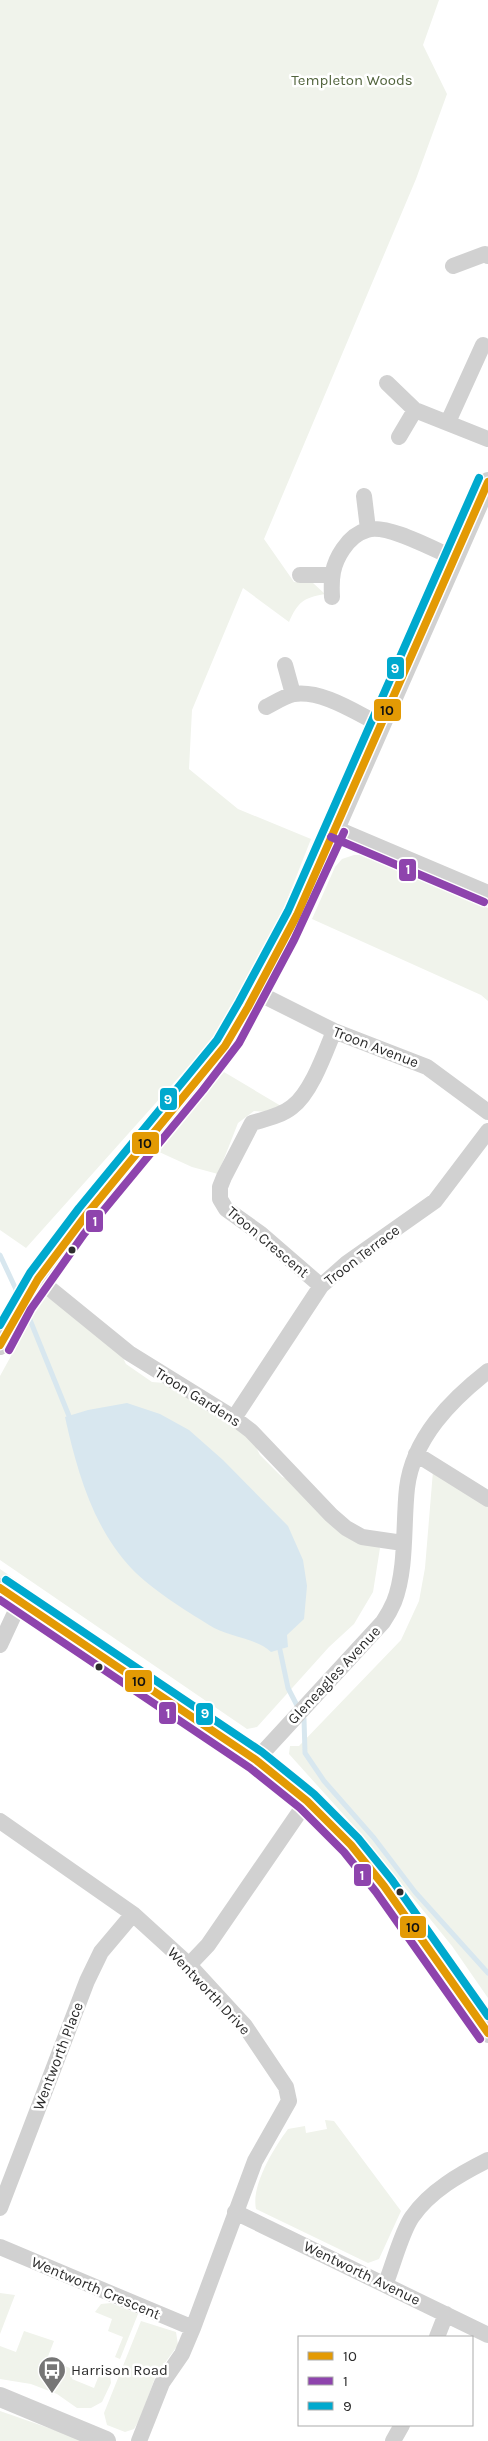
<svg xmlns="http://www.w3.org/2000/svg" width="488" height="2441" font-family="Karla,sans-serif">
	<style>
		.green { fill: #f0f3eb }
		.water { fill: #d8e7ef }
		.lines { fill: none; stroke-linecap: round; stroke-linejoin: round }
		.stream { stroke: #d8e7ef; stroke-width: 5 }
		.minor { stroke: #d1d1d1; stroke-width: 16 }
		.tertiary { stroke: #d1d1d1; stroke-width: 20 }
		.bus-1-casing { stroke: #fff; stroke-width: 11 }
		.bus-2-casing { stroke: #fff; stroke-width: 11 }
		.bus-3-casing { stroke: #fff; stroke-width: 11 }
		.bus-1 { stroke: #e39a04; stroke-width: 8 }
		.bus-2 { stroke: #8e44ad; stroke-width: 8 }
		.bus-3 { stroke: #00a9ce; stroke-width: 8 }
		.bus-dot { fill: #2c2c2c; stroke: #fff; stroke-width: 2 }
		.labels { text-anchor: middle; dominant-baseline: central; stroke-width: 5; stroke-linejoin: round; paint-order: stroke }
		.park-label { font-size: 15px; fill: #52643d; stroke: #fff }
		.street-label { font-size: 15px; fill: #2c2c2c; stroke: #fff }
		.poi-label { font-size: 15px; fill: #2c2c2c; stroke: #fff; text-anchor: start }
		.line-badge { stroke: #fff; stroke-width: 2 }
		.badge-label { font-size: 14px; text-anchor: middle; font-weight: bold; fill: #fff }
		.pale-badge-label { font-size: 14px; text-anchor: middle; font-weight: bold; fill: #111 }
	</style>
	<rect width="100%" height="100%" fill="#fff"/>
	<path class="green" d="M0,0H439L423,45L447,94L416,179L264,539L294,582L313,583L325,594C303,598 298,602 289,622L243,588L192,710L189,769L238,809L311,839L284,908L247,989L205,1048L26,1248L0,1230Z
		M354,855H367L488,908V1001L481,995L312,919L335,867L342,859Z
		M224,1072L281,1106L268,1112L254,1111L238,1123L218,1174L192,1167L157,1151Z
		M46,1297L56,1300L121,1354L126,1364L152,1382L165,1383L228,1420L253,1441L260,1455L282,1477L293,1481L380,1548L373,1592L354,1624L329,1647L257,1727L247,1729L0,1560V1376L40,1303Z
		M433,1471L488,1507V1998L452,1946L361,1834L289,1754L290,1746H299L401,1640L419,1601L425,1568Z
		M0,1569L79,1624H69L0,1578Z
		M325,2120L334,2121L401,2211L379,2259L368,2263L256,2209C251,2185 274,2148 288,2129L305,2126L306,2133L327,2129Z
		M0,2293L15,2295L0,2334Z
		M111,2303L138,2314L120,2359L115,2357L123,2337L108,2331L112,2319L95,2312L101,2304Z
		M141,2321L176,2332L178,2345L156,2375L140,2419L134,2429L125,2432L107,2425L104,2413Z
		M24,2331L54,2341L47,2359L75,2370L72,2379L94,2388L101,2370L110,2373L111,2383L102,2402L91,2408H77L57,2394L31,2384L0,2379V2346L16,2352Z
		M0,2411L86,2441H0Z"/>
	<path class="water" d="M127,1403L160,1414L189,1430L223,1460L288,1526L303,1560L307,1586L304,1619L287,1635L288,1647L271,1652C257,1638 227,1637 209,1625C185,1610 151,1589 132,1569C93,1528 77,1471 65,1417L88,1410Z"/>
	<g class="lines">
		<path class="stream" d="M0,1255L20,1298
			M26,1310L69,1416
			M280,1650L288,1688L304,1719L305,1753L324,1781L374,1838L415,1892L488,1973"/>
		<path class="minor" d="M453,266L485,254L488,256
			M387,383L415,410L488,439
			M448,422L483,345
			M399,437L415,410
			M364,496L368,529
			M300,575H331
			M332,597C331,578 332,565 343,549C349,540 356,533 367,530C386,523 435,550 454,558
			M285,665L293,694
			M266,707C274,703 285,696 294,694C323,690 356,713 381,725
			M335,828L488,893
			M256,992L334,1031L427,1067L488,1112
			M38,1279L129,1353L234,1418L251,1431L331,1515L346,1528L362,1537L403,1543
			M321,1286L261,1234L226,1209L220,1199V1187L224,1177L252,1123C265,1119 281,1116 292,1107C311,1093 325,1053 334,1031
			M234,1418L321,1286L347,1263L435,1201L488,1131
			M416,1454L488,1499
			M0,1645L20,1602
			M256,1760L383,1622C387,1616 391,1609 394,1602C407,1569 403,1523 407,1488C413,1438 451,1400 488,1371
			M0,1821L133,1914L189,1965L245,2026L286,2087L289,2101L255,2161L193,2328L182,2354L162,2383L139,2441
			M189,1965L208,1945L307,1801
			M0,2208L87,1981L101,1952L133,1914
			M235,2212L488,2335
			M0,2247L193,2328
			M385,2285C393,2266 401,2233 412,2217C430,2191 460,2174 488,2160
			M437,2337L446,2314
			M393,2441L402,2425"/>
		<path class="tertiary" d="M0,1345L38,1279L87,1214L225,1046L248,1007L297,915L488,482
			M0,1588L256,1760L307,1801L351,1845L384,1886L488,2033
			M0,2397L106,2441"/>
		<g class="bus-1-casing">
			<path id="bus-1" d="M0,1345L38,1279L87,1214L225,1046L248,1007L297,915L488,482
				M0,1588L256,1760L307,1801L351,1845L384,1886L488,2033"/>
		</g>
		<g class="bus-2-casing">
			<path id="bus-2" d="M331,837L484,902
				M9,1350L31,1309L84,1234L203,1090L239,1043L294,940L344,832
				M0,1600L250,1768L300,1808L344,1852L376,1892L480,2039"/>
		</g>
		<g class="bus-3-casing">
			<path id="bus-3" d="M0,1325L30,1273L79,1208L217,1040L239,1002L288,911L479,478
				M6,1580L262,1752L314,1794L358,1838L392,1880L488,2016"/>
		</g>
		<use href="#bus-1" class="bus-1"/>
		<use href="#bus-2" class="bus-2"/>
		<use href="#bus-3" class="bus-3"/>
	</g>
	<defs>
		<g id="bus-pin" transform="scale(1.4375)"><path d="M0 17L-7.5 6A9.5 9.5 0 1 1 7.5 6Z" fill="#767676" stroke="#fff"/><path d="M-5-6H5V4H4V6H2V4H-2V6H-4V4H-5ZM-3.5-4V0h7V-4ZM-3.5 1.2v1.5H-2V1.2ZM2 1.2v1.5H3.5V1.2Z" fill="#fff"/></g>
	</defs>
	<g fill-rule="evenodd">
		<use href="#bus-pin" x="52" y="2370"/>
	</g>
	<g class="bus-dot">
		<circle cx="72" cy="1250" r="4.5"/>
		<circle cx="99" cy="1667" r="4.5"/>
		<circle cx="400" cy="1892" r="4.5"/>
	</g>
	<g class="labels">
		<g class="park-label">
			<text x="352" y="80">Templeton Woods</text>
		</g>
		<g class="street-label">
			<text transform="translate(376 1047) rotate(21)">Troon Avenue</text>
			<text transform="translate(268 1242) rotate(40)">Troon Crescent</text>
			<text transform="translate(362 1255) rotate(-37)">Troon Terrace</text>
			<text transform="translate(198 1397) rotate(32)">Troon Gardens</text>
			<text transform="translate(334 1675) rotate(-47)">Gleneagles Avenue</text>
			<text transform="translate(209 1991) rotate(47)">Wentworth Drive</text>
			<text transform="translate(58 2056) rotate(-69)">Wentworth Place</text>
			<text transform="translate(362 2273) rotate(26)">Wentworth Avenue</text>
			<text transform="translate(96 2288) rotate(23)">Wentworth Crescent</text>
		</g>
		<g class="poi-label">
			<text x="71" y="2370">Harrison Road</text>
		</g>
	</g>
	<g class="line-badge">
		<rect x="386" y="656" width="19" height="24" rx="5" fill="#00a9ce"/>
		<rect x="373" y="698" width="29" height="24" rx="5" fill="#e39a04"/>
		<rect x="398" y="858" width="19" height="24" rx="5" fill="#8e44ad"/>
		<rect x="159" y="1087" width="19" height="24" rx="5" fill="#00a9ce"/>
		<rect x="131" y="1131" width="29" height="24" rx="5" fill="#e39a04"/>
		<rect x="85" y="1209" width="19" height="24" rx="5" fill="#8e44ad"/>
		<rect x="124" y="1669" width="29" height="24" rx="5" fill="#e39a04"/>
		<rect x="158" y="1701" width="19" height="24" rx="5" fill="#8e44ad"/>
		<rect x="195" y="1702" width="19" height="24" rx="5" fill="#00a9ce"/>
		<rect x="353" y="1863" width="19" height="24" rx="5" fill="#8e44ad"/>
		<rect x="399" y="1915" width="28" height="24" rx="5" fill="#e39a04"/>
	</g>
	<g class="badge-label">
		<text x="395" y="673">9</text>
		<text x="408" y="874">1</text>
		<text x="168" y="1104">9</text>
		<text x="95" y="1226">1</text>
		<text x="168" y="1718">1</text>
		<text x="205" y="1718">9</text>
		<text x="362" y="1880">1</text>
	</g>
	<g class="pale-badge-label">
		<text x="387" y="715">10</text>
		<text x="145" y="1148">10</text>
		<text x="139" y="1686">10</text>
		<text x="413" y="1932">10</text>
	</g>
	<rect x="298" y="2336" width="175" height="90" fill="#ffffff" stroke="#ababab"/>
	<rect x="308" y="2352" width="25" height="8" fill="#e39a04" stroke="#ababab"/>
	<text x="343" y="2361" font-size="15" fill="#2c2c2c">10</text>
	<rect x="308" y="2377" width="25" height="8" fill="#8e44ad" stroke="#ababab"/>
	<text x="343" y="2386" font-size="15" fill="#2c2c2c">1</text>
	<rect x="308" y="2402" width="25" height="8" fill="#00a9ce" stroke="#ababab"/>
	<text x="343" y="2411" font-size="15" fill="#2c2c2c">9</text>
</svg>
